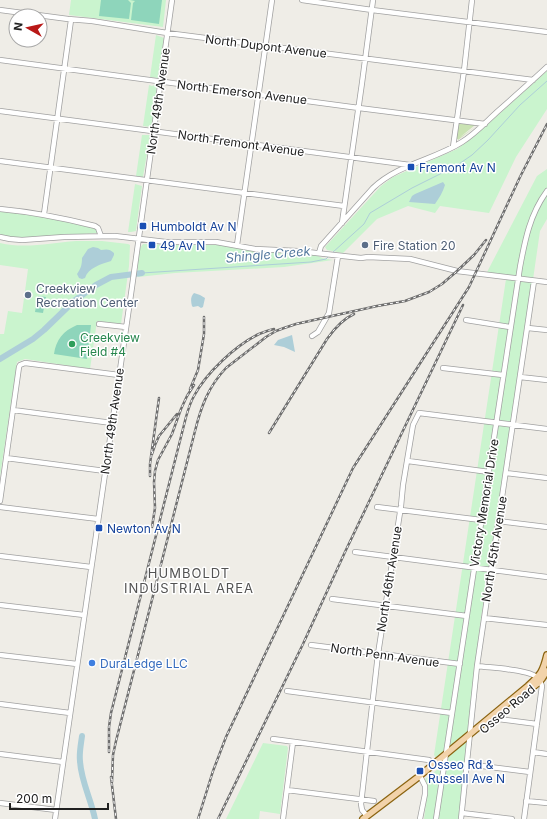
<svg xmlns="http://www.w3.org/2000/svg" width="547" height="819" font-family="Inter,sans-serif">
	<style>
		.grass { fill: #cae3b3 }
		.park { fill: #caf4ce }
		.pitch { fill: #8ed5bb }
		.water { fill: #adced8 }
		.lines { fill: none; stroke-linecap: round; stroke-linejoin: round }
		.stream { stroke: #adced8; stroke-width: 1 }
		.river { stroke: #adced8; stroke-width: 6 }
		.minor-casing { stroke: #a1a1a1; stroke-width: 6 }
		.major-casing { stroke: #8b6411; stroke-width: 8 }
		.minor { stroke: #fff; stroke-width: 4.5 }
		.major { stroke: #f2d3aa; stroke-width: 5.5 }
		.rail-casing { stroke: #6e6e6e; stroke-width: 2.5 }
		.rail { stroke: #fff; stroke-width: 1; stroke-dasharray: 3; stroke-linecap: butt }
		.transit-dot { fill: #1a4fb4; stroke: #fff; stroke-width: 1.5 }
		.service-dot { fill: #5c6f8a; stroke: #fff; stroke-width: 1.5 }
		.leisure-dot { fill: #2e9e5b; stroke: #fff; stroke-width: 1.5 }
		.shop-dot { fill: #3f7fe0; stroke: #fff; stroke-width: 1.5 }
		.labels { text-anchor: middle; dominant-baseline: central; stroke-width: 3; stroke-linejoin: round; paint-order: stroke }
		.street-label { font-size: 12px; fill: #202020; stroke: #fff }
		.transit-label { font-size: 12px; fill: #164399; stroke: #fff; text-anchor: start }
		.service-label { font-size: 12px; fill: #4e5e75; stroke: #fff; text-anchor: start }
		.leisure-label { font-size: 12px; fill: #27864d; stroke: #fff; text-anchor: start }
		.shop-label { font-size: 12px; fill: #366cbe; stroke: #fff; text-anchor: start }
		.water-label { font-size: 13px; font-style: italic; fill: #53789e; stroke: #fff }
		.neighbourhood-label { font-size: 13px; letter-spacing: 1px; fill: #535353; stroke: #fff }
	</style>
	<rect width="100%" height="100%" fill="#efede7"/>
	<path class="grass" d="M458,123L475,125L459,138L475,127L458,140V139H456Z"/>
	<path class="park" d="M71,0H166L163,27L69,15Z
		M156,35L164,38L158,78L150,77Z
		M547,71V109L516,157L489,213L440,206L435,213L408,206L377,219L343,253L327,250L325,247L381,186L393,177L457,149L477,134Z
		M157,84L152,126L151,127L143,126L149,85L152,86Z
		M142,135H150V136L143,177L136,176Z
		M547,169V219L540,231L512,425L503,473L481,618L475,666L459,819H424L428,788L425,779L442,766L434,755L506,279L485,276L537,176Z
		M135,184L142,186L136,230V231L131,232H128Z
		M0,211L54,218L96,228L98,233L66,235L29,239L0,236Z
		M76,241H102L128,244L130,245L129,266L121,324L97,321L90,369L25,359L17,362L0,477V334H4L8,311L22,313L28,269L0,265V243C25,249 51,243 76,241Z
		M143,244L175,245L212,244L223,245L257,251L288,252L316,255L322,258L333,260L284,267L175,273L138,277C138,267 136,251 143,244Z
		M263,743L287,746L288,748L280,814L260,811L259,819H226Z"/>
	<path class="pitch" d="M101,0H128L131,3L129,19L99,16Z
		M130,0H162L159,24L131,20L133,3L135,1Z
		M38,296L46,297L43,313L35,312Z
		M77,325H91L87,359L54,354C56,340 63,331 77,325Z"/>
	<path class="water" d="M443,182L445,185C443,192 439,198 435,204L409,202L412,196L415,194Z
		M93,247L98,248L101,250C107,249 110,249 114,253V255L111,261C101,264 88,268 85,278L82,279L79,278L77,274C81,268 82,265 82,258L88,249Z
		M194,293L200,295L205,298L203,307L201,308L198,306L193,307L192,306C191,302 190,297 194,293Z
		M292,335L295,352L284,347L274,345L278,340Z"/>
	<g class="lines">
		<path class="stream" d="M332,253L364,224L370,213L412,188L456,166L472,155L488,140L520,105L547,81
			M142,273L311,262L326,259L328,257"/>
		<path class="river" d="M0,359L33,339L44,330L74,301L96,285L111,277L142,273
			M82,736C81,744 79,753 80,761C81,781 91,799 95,819"/>
		<g class="minor-casing">
			<path id="minor" d="M302,0L372,10L547,32
				M0,10L68,19L92,21L167,33L533,80
				M0,60L359,108L485,124
				M0,111L410,165
				M453,147L464,71L472,0
				M0,161L344,206
				M0,209C33,212 63,218 95,226L98,228L101,236
				M44,214L71,20
				M342,223L362,83L373,0
				M0,237L10,239L22,240L64,237L115,236L166,242H216L255,249L298,251L361,258L368,257L410,259L457,271L547,282
				M237,245L272,0
				M319,253L321,246L373,188C398,164 434,160 462,142C475,134 486,122 497,112C514,97 531,82 547,67
				M466,320L510,327
				M99,324L126,327
				M528,328L547,330
				M312,336L318,332L329,313L338,256
				M443,368L503,375
				M520,377L547,380
				M13,410L112,423
				M6,458L105,471
				M408,461L489,472
				M506,473L547,478
				M0,501L19,367L20,365L25,363L119,375
				M0,507L98,519
				M377,507L481,520
				M498,521L547,527
				M355,552L547,577
				M0,556L91,567
				M332,599L467,616
				M0,605L84,615
				M484,618L547,625
				M311,645L460,664
				M0,655L77,664
				M477,666C492,668 526,669 537,677
				M287,691L452,713
				M0,704L70,713
				M496,717L498,719L537,724
				M273,739L429,760
				M533,752L547,754
				M0,754L63,762
				M466,764L530,772
				M420,776L425,786V794L420,819
				M287,790L374,801
				M526,801L547,803
				M0,803L56,810
				M462,813L512,819
				M367,816L362,810L361,804L378,654L401,506L403,485L413,425L419,413L547,429
				M55,819L132,287L172,0
				M283,819L293,742
				M436,819L520,267C525,240 530,214 547,191
				M461,819L477,666L534,281
				M524,819L542,686L540,681"/>
		</g>
		<g class="major-casing">
			<path id="major" d="M526,692C534,686 543,681 546,671
				M363,819L417,778L528,686C541,674 543,672 547,655"/>
		</g>
		<use href="#minor" class="minor"/>
		<use href="#major" class="major"/>
		<g class="rail-casing">
			<path id="rail" d="M190,389L198,370L204,334V317
				M269,433L327,339C334,329 343,319 354,314
				M152,454L155,445L159,436L177,414
				M150,476V464L159,398
				M152,527L155,508L154,482L155,471L158,460L172,434L181,409L187,396L194,385
				M109,752V727L111,713L186,417C188,410 190,403 194,396C206,373 236,345 259,334C264,332 269,330 274,329
				M111,777L116,819
				M112,782L113,755L116,741L195,431C201,407 208,387 226,368L266,337L276,331L284,328L296,324L377,306L405,301L429,292L442,284L456,272L474,255L486,240
				M198,819L213,771L226,737L353,468L469,287L520,177L547,124
				M218,819L303,644L345,552L463,305"/>
		</g>
		<use href="#rail" class="rail"/>
	</g>
	<g class="transit-dot">
		<rect x="407" y="163" width="8" height="8" rx="2"/>
		<rect x="139" y="222" width="8" height="8" rx="2"/>
		<rect x="148" y="241" width="8" height="8" rx="2"/>
		<rect x="95" y="524" width="8" height="8" rx="2"/>
		<rect x="416" y="767" width="8" height="8" rx="2"/>
	</g>
	<g class="service-dot">
		<circle cx="365" cy="245" r="4"/>
		<circle cx="28" cy="295" r="4"/>
	</g>
	<circle class="leisure-dot" cx="72" cy="344" r="4"/>
	<circle class="shop-dot" cx="92" cy="663" r="4"/>
	<g class="labels">
		<g class="street-label">
			<text transform="translate(266 46) rotate(7)">North Dupont Avenue</text>
			<text transform="translate(242 92) rotate(7)">North Emerson Avenue</text>
			<text transform="translate(158 101) rotate(-82)">North 49th Avenue</text>
			<text transform="translate(241 143) rotate(8)">North Fremont Avenue</text>
			<text transform="translate(112 421) rotate(-82)">North 49th Avenue</text>
			<text transform="translate(484 503) rotate(-81)">Victory Memorial Drive</text>
			<text transform="translate(494 549) rotate(-81)">North 45th Avenue</text>
			<text transform="translate(389 579) rotate(-81)">North 46th Avenue</text>
			<text transform="translate(385 655) rotate(8)">North Penn Avenue</text>
			<text transform="translate(507 709) rotate(-40)">Osseo Road</text>
		</g>
		<g class="transit-label">
			<text x="419" y="167">Fremont Av N</text>
			<text x="151" y="226">Humboldt Av N</text>
			<text x="160" y="245">49 Av N</text>
			<text x="107" y="528">Newton Av N</text>
			<text x="428" y="764">Osseo Rd &amp;<tspan x="428" dy="14">Russell Ave N</tspan></text>
		</g>
		<g class="service-label">
			<text x="373" y="245">Fire Station 20</text>
			<text x="36" y="288">Creekview<tspan x="36" dy="14">Recreation Center</tspan></text>
		</g>
		<g class="leisure-label">
			<text x="80" y="337">Creekview<tspan x="80" dy="14">Field #4</tspan></text>
		</g>
		<g class="shop-label">
			<text x="100" y="663">DuraLedge LLC</text>
		</g>
		<g class="water-label">
			<text transform="translate(268 254) rotate(-5)">Shingle Creek</text>
		</g>
		<g class="neighbourhood-label">
			<text x="189" y="573">HUMBOLDT<tspan x="189" dy="15">INDUSTRIAL AREA</tspan></text>
		</g>
	</g>
	<g transform="translate(28 28) rotate(278)"><circle r="19" fill="#ffffff" stroke="#a6a6a6"/>
	<path d="M0-3L7 15L0 10L-7 15Z" fill="#b91817"/>
	<text y="-6" font-size="11" font-weight="bold" text-anchor="middle" fill="#202020">N</text>
	</g>
	<path d="M10 803v6h98v-6" fill="none" stroke="#202020" stroke-width="2"/>
	<text x="16" y="803" font-size="12" fill="#202020" stroke="#ffffff" stroke-width="3" paint-order="stroke">200 m</text>
</svg>
